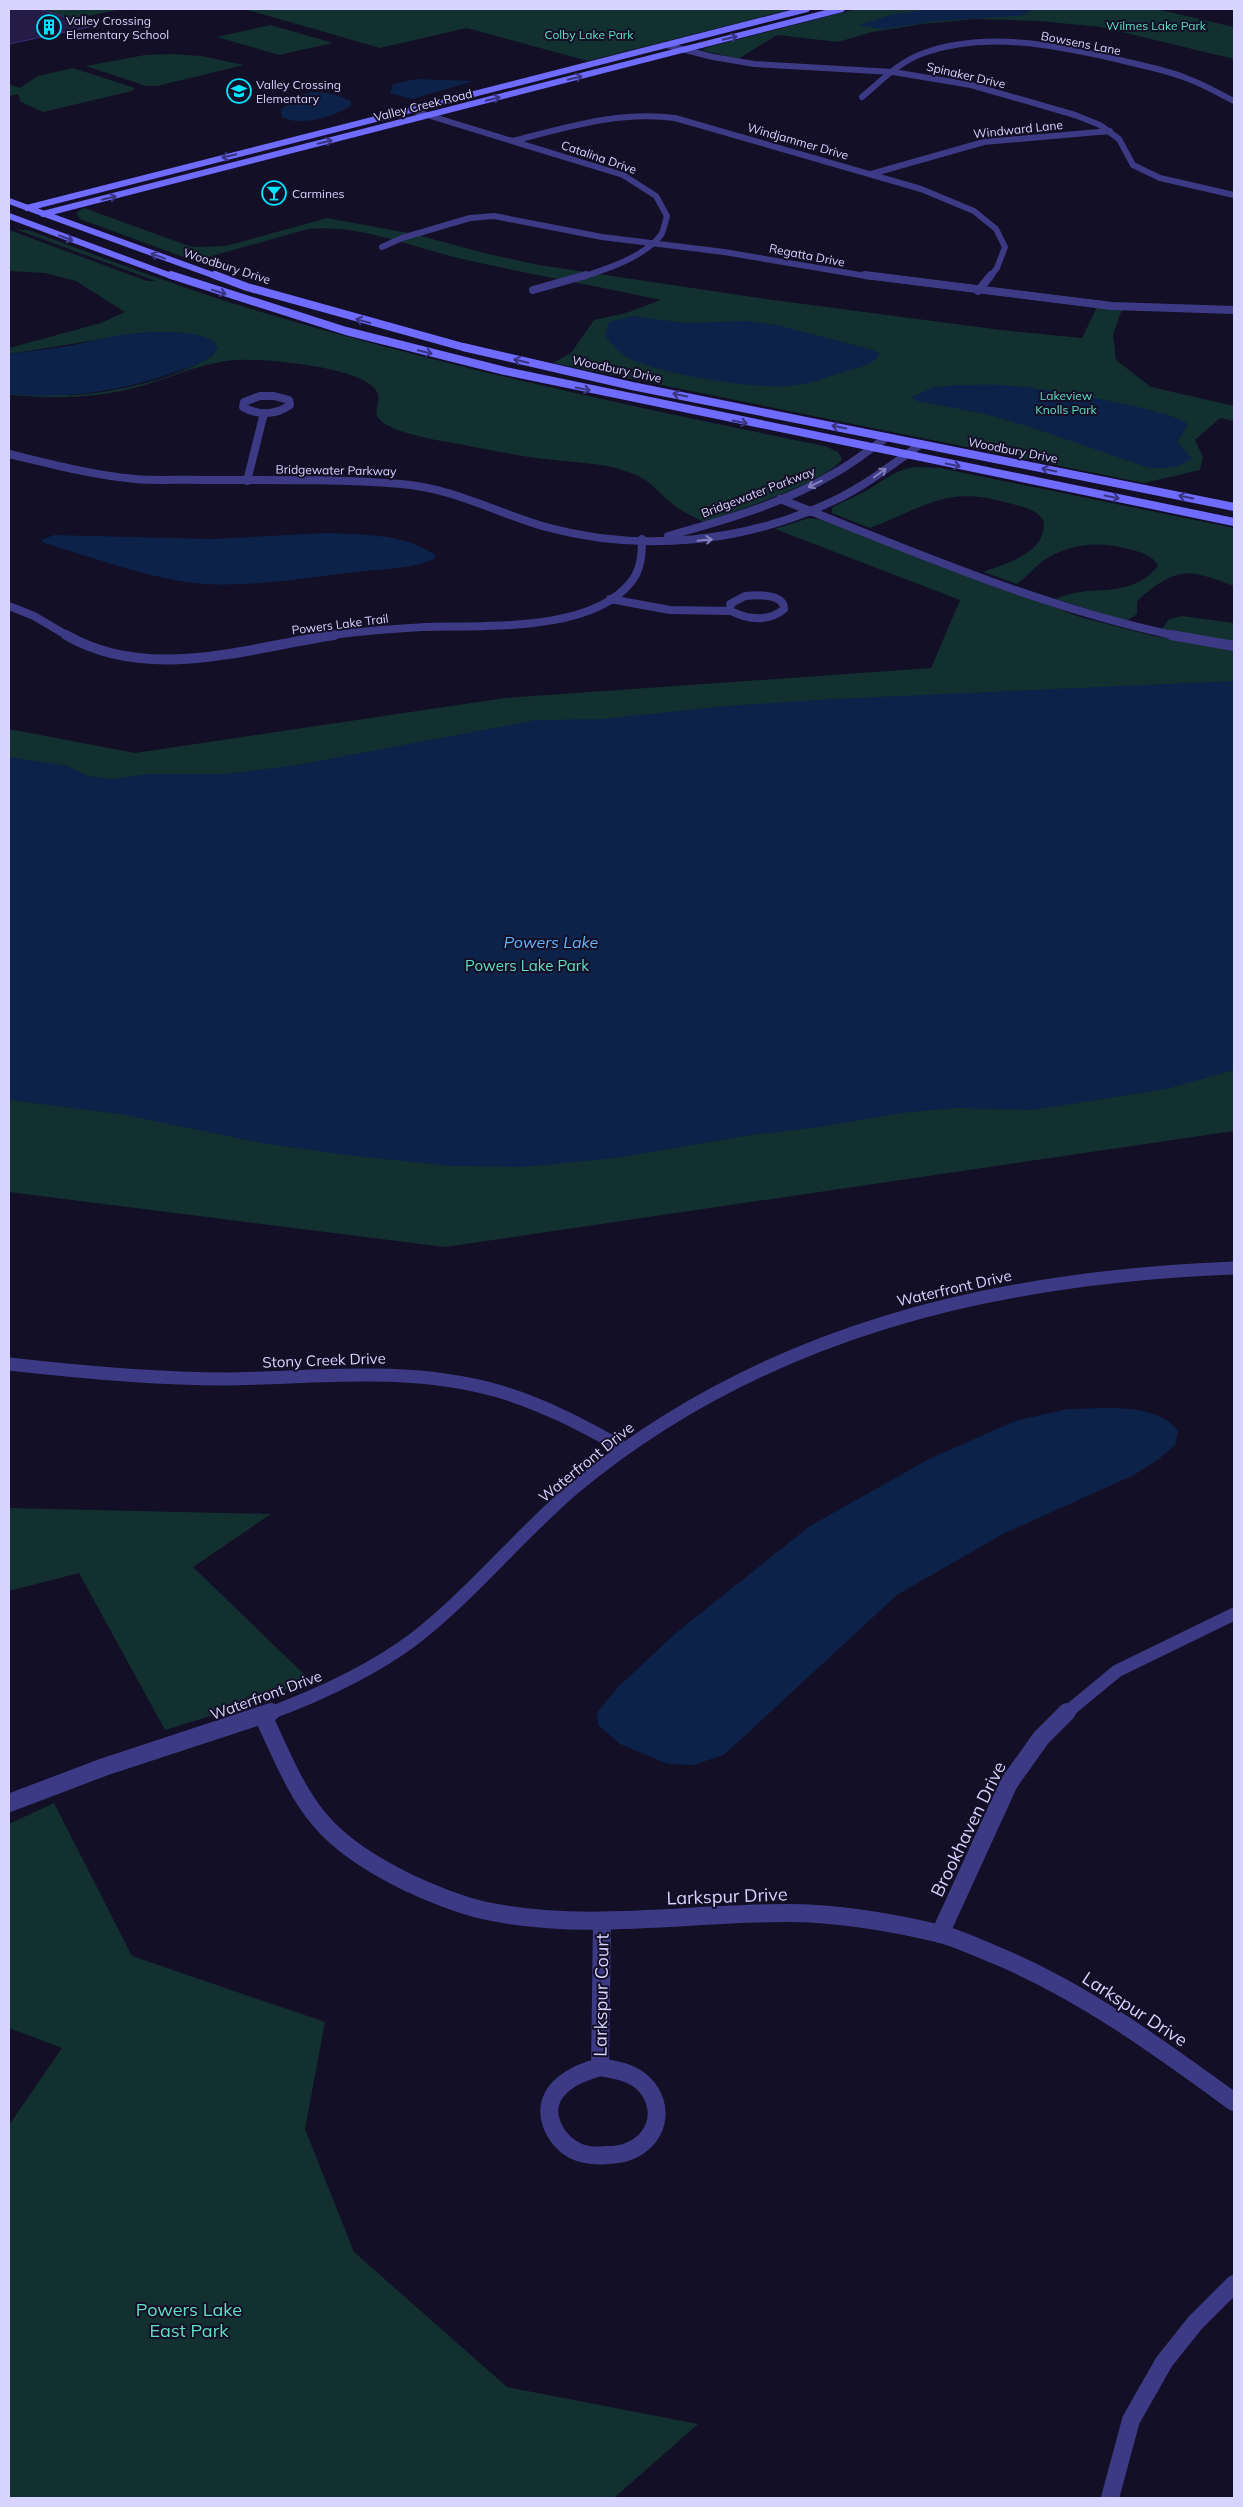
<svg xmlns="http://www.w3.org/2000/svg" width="1243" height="2507" font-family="Mulish,sans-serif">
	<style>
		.green { fill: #12302f }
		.water { fill: #0c2248 }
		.building { fill: #241b47; stroke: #3b2d73 }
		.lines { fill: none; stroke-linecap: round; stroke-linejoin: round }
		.street-far4 { stroke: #3d3a85; stroke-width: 6 }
		.street-far3 { stroke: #3d3a85; stroke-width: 8 }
		.street-far2 { stroke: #3d3a85; stroke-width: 10 }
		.street-far1 { stroke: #3d3a85; stroke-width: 13 }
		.street { stroke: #3d3a85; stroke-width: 18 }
		.secondary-far1 { stroke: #6f6bff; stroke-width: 6 }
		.secondary { stroke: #6f6bff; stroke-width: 8 }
		.oneway { stroke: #38347d }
		.oneway2 { stroke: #837fbc }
		.labels { text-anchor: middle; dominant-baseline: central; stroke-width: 4; stroke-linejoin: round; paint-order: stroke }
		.far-poi-label { font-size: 12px; fill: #d9d4ff; stroke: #130f26; text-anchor: start }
		.far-park-label { font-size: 12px; fill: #5fe0c0; stroke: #130f26 }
		.far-street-label { font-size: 12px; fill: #d9d4ff; stroke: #130f26 }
		.park-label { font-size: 15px; fill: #5fe0c0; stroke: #130f26 }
		.street-label { font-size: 15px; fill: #d9d4ff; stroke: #130f26 }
		.water-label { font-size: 16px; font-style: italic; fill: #62b6ff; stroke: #130f26 }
		.near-street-label { font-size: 18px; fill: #d9d4ff; stroke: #130f26 }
		.near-park-label { font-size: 18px; fill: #5fe0c0; stroke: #130f26 }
	</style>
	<rect width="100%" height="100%" fill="#130f26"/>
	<path class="green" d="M54,9H113L117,10L74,19L40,12Z
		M244,9H793L588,61L467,28L380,48Z
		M856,9H1156L1234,27V59L1101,27L1039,21L976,19L922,24L872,32L838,42L777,35L738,59L702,50L709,47Z
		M271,25L333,43L279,55L217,37Z
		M172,54L201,56L244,65L157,86H146L86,66L145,55Z
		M73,68L135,88L132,91L43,112L21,102L18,94L9,96V84L20,88L38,76Z
		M84,208L192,247L226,246L327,218L414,234L484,253L539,265L759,298L1001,330L1082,338L1098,305L1123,307L1113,334L1116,360L1151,387L1234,406V421L1220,418L1195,440L1203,457L1200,470L1144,483L553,363L571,353L594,320L626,313L661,300C598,286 534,275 471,261C418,250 363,224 308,229L194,261L80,219L76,213Z
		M15,229L31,231C109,260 186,290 265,313C449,368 637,408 825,446L838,452L842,459C829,481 731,513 704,522C694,517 683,512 674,505C654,490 652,479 625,471C603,463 578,463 554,460C524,457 494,451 464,445C443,441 421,438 401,431C357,415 388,405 375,389C359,368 277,360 251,360C207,358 172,379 130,389C90,399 50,398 9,395C13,392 64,396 76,395C115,392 182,378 214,354V342L191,334L140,333L9,354V348L101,323L125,312L76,281L45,273L9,271V230L147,281H156Z
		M916,467L940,468L1234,528V586C1189,569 1178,566 1140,598L1137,602V614L1126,621L1056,599C1090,582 1128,602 1158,566C1154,556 1142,553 1133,550C1101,541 1071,542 1043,561C1034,568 1026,577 1017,584L984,572C1008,562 1045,554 1044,522C1038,510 1025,507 1012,504C946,484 928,506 870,528L832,513V508C842,501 854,498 864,492C882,482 895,469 916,467Z
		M809,518L824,520L1080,617L1154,636L1234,650V1131L445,1247L9,1192V729L135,753L505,698L931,668L960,600L775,529Z
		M1182,616L1234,623V642L1162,629L1169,619Z
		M9,1508L271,1514L193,1567L310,1680L243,1706L165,1730L79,1573L9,1591Z
		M54,1803L132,1956L325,2022L305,2129L354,2252L507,2387L698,2424L614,2498H9V2125L62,2048L9,2028V1824Z"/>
	<path class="water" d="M928,9H1029L1031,11L1020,16L935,21L882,29L859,25L891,15Z
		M416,79L474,81L412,99L390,93L393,84Z
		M313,92C327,92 339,95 351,101V106C332,117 302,127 282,117L281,110C291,99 299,95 313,92Z
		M631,316L686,323L748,321L781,326L873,350L880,354C873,366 856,368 843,372C825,378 807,385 788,386C753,389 661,374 630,359C620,354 613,345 605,336L609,322Z
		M152,332C168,332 211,330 218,348C210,362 190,367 176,372C118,392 69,399 9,394V354L69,346L119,335Z
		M954,385C974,385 995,384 1015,386C1039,388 1179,410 1188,425L1177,442L1192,458C1180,469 1166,468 1150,468L1027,426L981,413L917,401L912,397L932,388Z
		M327,533C363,535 404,533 435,555V558C418,569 377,569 357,572C307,577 256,587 205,584C156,581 92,557 44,543L41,540L54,535L213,539Z
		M1234,681V1070L1166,1089L1033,1110L954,1108L902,1113L820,1127L751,1135L616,1158L522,1167L451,1166L346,1155L262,1143L120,1114L9,1100V757L68,766L88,776L112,779L150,774H225L297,765L536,720L603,719L726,706L833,699Z
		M1068,1409C1102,1409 1155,1401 1178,1431L1175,1445L1159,1459L1134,1475L1003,1534L897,1595L724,1755L693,1765L668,1764L620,1744L598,1725L597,1713L616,1689L677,1632L810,1526L929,1459L1015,1421Z"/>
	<path class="building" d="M9,9H39L94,26L9,44Z"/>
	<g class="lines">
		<path class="street-far4" d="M666,45L713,57L754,64L893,72L971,85L1075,115L1100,125L1119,139L1133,165L1160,178L1234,195
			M862,97C881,81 900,61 924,53C985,31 1054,45 1116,59C1139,65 1163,69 1186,78C1203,84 1218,93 1234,101
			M411,110L623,175L656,196L667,216C665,222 664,230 661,235C644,257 607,269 582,277
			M513,141C568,127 618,111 675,118L921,189L974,211L996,229L1005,247L997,268L990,277
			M871,174L984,142L1110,131
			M382,247L402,238L470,218L494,216L602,237L724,252L872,277"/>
		<path class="street-far3" d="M865,275L1112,306L1234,310
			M533,290L586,275
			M978,291L991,275
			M260,396H274L289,400L290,405C276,415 258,416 243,407L244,402Z
			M9,454C51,464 92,475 135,479C158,481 183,479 206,480C271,480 336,479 401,484C453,488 497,513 546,527C641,553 744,543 833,501C865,486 893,464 921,444
			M247,481L264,413
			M780,499C910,550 1039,607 1177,636
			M668,536C725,520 782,504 833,474C852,464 869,450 887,437
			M745,596C756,595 784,593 784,609C769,622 748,620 731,611L730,604Z
			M610,599L670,610L731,611
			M9,606L34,616L68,636
			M326,636C359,631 392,629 424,627C483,625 591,633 631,582C641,570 642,554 642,539"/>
		<path class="street-far2" d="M66,635C149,683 247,648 334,635
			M1171,635L1234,646"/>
		<path class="street-far1" d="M9,1364C80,1372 152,1379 224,1379C316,1378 408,1365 498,1391C543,1404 584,1426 625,1449
			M268,1714C319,1695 370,1672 414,1639C472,1594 518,1536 574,1488C763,1331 994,1277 1234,1268
			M1065,1714L1117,1671L1234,1614"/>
		<path class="street" d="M263,1716C280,1751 294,1789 319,1819C342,1847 376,1867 409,1883C435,1895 463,1907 492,1912C590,1931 689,1913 787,1913C838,1913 891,1922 941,1934C959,1939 976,1947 993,1954C1081,1990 1157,2046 1234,2102
			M9,1803L104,1767L271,1712
			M940,1934L1009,1783L1041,1738L1067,1712
			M600,2067C609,2069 618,2070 626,2073C655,2083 667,2117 646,2140C636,2150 623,2155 608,2155C598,2156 588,2156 578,2152C557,2143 540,2115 555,2093C566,2078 583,2072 600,2067Z
			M600,2067L602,1923
			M1110,2498L1131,2420L1164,2362L1195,2323L1234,2284"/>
		<path class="secondary-far1" d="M9,201L218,277
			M27,208L807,9
			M43,214L842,9
			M9,216L174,277"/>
		<path class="secondary" d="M171,275L346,331L505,371L1234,522
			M215,275L247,287L463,347L632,386L1234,507"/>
	</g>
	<defs><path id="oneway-shaft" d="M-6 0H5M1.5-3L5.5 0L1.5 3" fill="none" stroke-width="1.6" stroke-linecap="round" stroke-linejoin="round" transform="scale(1.25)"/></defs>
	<g class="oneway">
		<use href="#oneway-shaft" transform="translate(730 38) rotate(-14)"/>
		<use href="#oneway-shaft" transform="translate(575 78) rotate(-14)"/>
		<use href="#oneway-shaft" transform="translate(493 99) rotate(-14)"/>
		<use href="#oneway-shaft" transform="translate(325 142) rotate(-14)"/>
		<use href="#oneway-shaft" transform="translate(229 156) rotate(166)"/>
		<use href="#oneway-shaft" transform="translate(109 198) rotate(-14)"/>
		<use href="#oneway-shaft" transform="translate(66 238) rotate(21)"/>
		<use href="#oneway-shaft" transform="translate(158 256) rotate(-160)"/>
		<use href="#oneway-shaft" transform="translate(219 292) rotate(18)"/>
		<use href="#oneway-shaft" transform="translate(363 321) rotate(-165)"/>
		<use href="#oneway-shaft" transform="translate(425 352) rotate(14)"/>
		<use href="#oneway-shaft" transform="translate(521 361) rotate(-167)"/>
		<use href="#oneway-shaft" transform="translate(583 389) rotate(12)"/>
		<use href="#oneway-shaft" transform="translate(680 395) rotate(-169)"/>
		<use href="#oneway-shaft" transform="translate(740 422) rotate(11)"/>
		<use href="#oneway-shaft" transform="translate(839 427) rotate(-169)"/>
		<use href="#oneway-shaft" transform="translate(953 465) rotate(12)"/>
		<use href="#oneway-shaft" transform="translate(1049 470) rotate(-169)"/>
		<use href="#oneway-shaft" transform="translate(1112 497) rotate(11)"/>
		<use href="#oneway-shaft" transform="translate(1186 497) rotate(-169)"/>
	</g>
	<g class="oneway2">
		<use href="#oneway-shaft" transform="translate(880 473) rotate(-35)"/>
		<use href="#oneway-shaft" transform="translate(815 484) rotate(154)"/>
		<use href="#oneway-shaft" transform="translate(705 540) rotate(-6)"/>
	</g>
	<defs>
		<g id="building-ring" transform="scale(1.25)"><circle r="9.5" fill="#130f26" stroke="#00e5ff" stroke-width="1.5"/><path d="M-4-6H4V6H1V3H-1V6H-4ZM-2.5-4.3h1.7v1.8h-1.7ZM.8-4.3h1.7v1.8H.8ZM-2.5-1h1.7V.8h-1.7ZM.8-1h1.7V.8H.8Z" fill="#00e5ff"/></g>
		<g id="school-ring" transform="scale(1.25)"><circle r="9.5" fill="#130f26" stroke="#00e5ff" stroke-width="1.5"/><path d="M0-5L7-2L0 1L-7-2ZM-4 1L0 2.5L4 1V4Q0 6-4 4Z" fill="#00e5ff"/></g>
		<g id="bar-ring" transform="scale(1.25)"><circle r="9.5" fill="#130f26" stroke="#00e5ff" stroke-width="1.5"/><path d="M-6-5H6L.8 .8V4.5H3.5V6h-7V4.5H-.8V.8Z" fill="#00e5ff"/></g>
	</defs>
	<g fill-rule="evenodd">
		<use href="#building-ring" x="49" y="27"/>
		<use href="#school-ring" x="239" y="91"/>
		<use href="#bar-ring" x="274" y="193"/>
	</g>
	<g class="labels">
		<g class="far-poi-label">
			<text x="66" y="20">Valley Crossing<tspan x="66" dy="14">Elementary School</tspan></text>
			<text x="256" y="84">Valley Crossing<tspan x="256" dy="14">Elementary</tspan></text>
			<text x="292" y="193">Carmines</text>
		</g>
		<g class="far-park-label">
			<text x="1156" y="25">Wilmes Lake Park</text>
			<text x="589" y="34">Colby Lake Park</text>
			<text x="1066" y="395">Lakeview<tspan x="1066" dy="14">Knolls Park</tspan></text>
		</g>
		<g class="far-street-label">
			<text transform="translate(1081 43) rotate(11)">Bowsens Lane</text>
			<text transform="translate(966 75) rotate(13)">Spinaker Drive</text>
			<text transform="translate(423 105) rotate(-14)">Valley Creek Road</text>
			<text transform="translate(1018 129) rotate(-6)">Windward Lane</text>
			<text transform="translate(798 141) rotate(16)">Windjammer Drive</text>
			<text transform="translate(599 157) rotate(19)">Catalina Drive</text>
			<text transform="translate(807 255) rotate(11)">Regatta Drive</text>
			<text transform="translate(227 266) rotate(18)">Woodbury Drive</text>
			<text transform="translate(617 369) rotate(12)">Woodbury Drive</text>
			<text transform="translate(1013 450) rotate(11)">Woodbury Drive</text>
			<text transform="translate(336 470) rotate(1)">Bridgewater Parkway</text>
			<text transform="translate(758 492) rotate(-21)">Bridgewater Parkway</text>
			<text transform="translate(340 624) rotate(-7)">Powers Lake Trail</text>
		</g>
		<g class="park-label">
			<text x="527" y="965">Powers Lake Park</text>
		</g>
		<g class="street-label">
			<text transform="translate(954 1288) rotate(-13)">Waterfront Drive</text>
			<text transform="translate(324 1360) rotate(-2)">Stony Creek Drive</text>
			<text transform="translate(586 1462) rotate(-39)">Waterfront Drive</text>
			<text transform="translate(266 1695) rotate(-20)">Waterfront Drive</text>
		</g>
		<g class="water-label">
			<text x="551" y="942">Powers Lake</text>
		</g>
		<g class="near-street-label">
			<text transform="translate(968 1829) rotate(-64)">Brookhaven Drive</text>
			<text transform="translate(727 1896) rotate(-2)">Larkspur Drive</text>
			<text transform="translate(601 1995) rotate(-89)">Larkspur Court</text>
			<text transform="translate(1135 2009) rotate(33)">Larkspur Drive</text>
		</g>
		<g class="near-park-label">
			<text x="189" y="2309">Powers Lake<tspan x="189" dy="21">East Park</tspan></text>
		</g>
	</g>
	<rect width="1243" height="2507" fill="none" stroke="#d9d4ff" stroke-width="20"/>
</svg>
